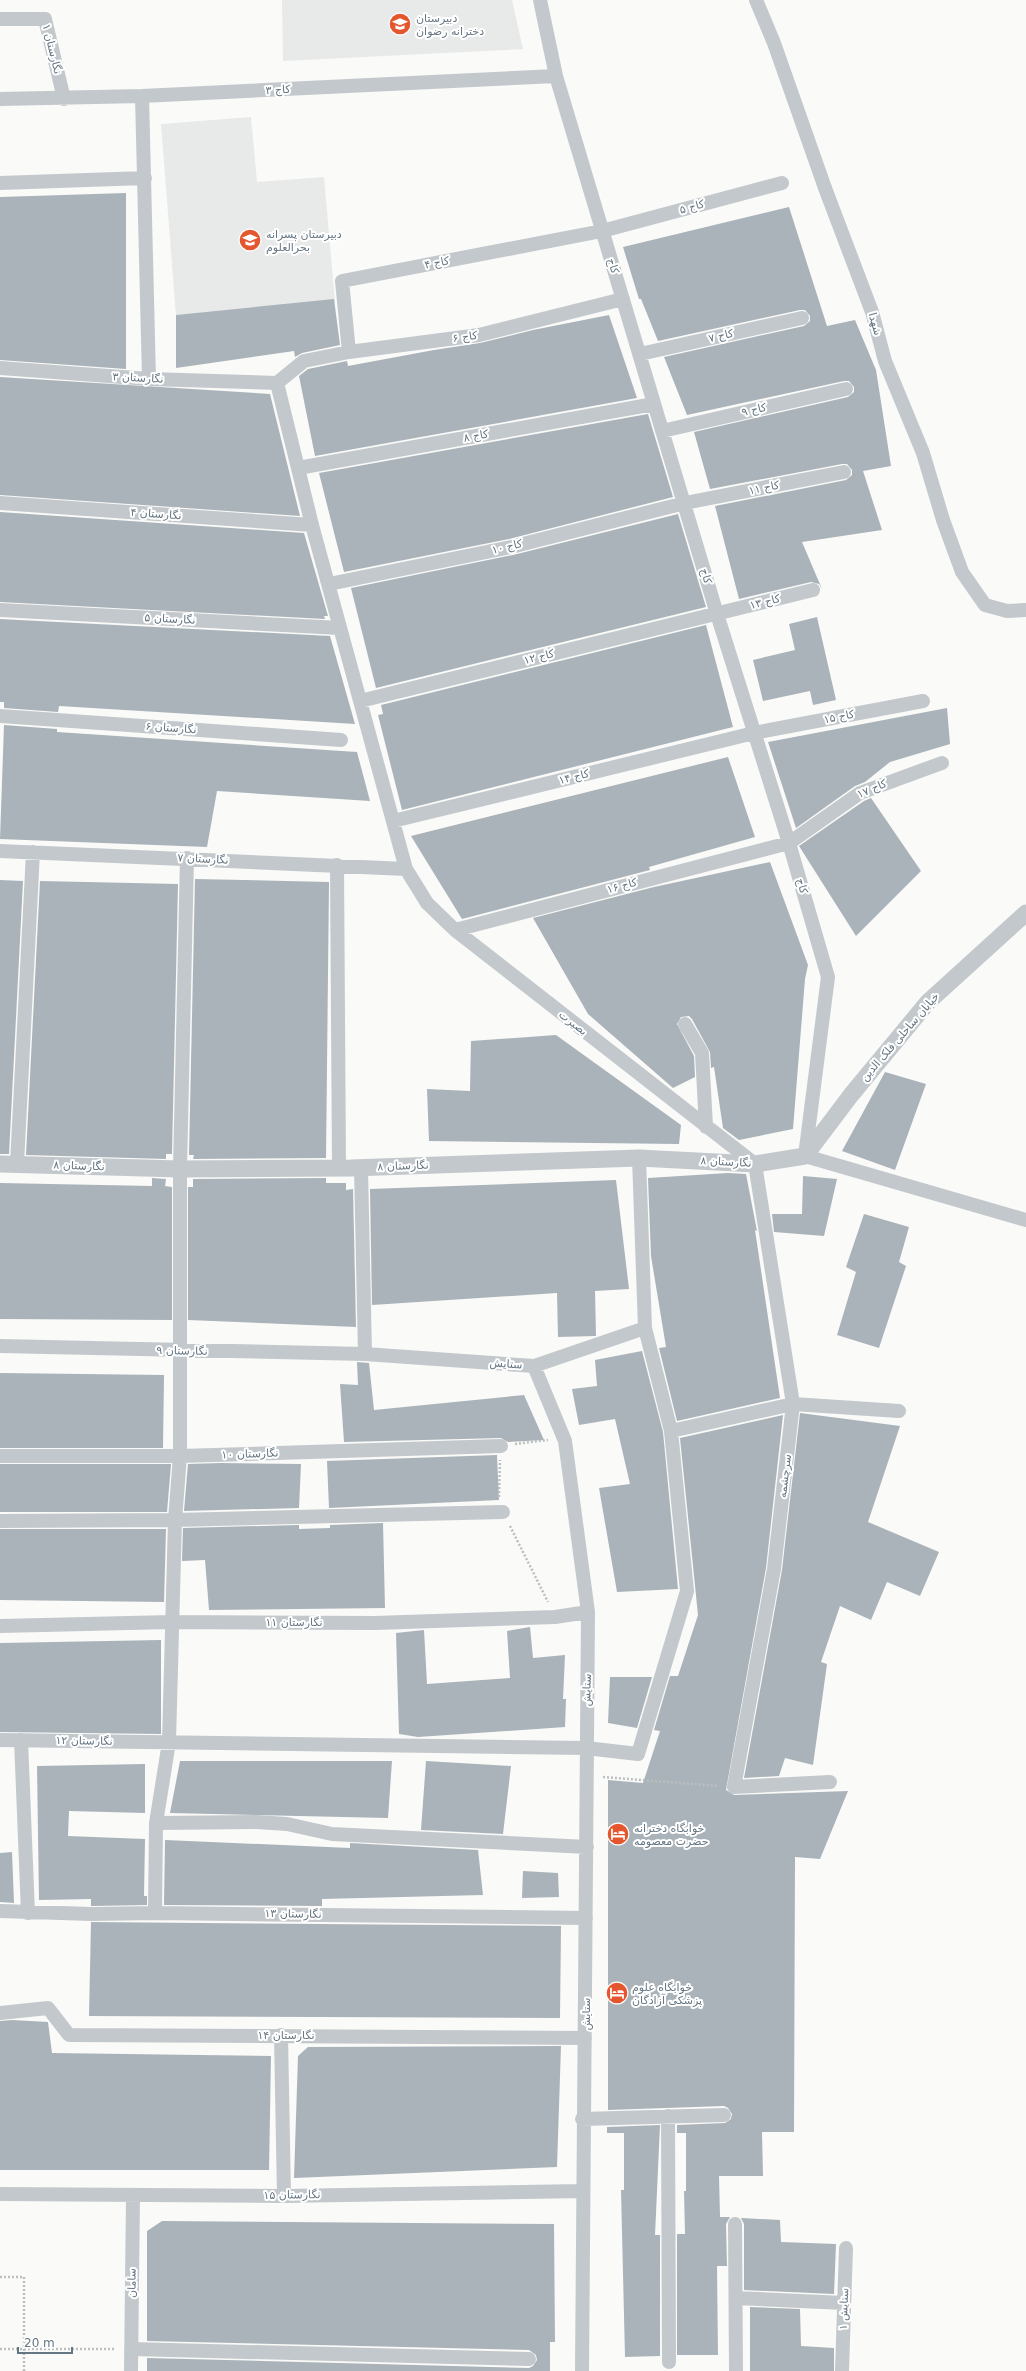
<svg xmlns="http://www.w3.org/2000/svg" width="1026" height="2371" font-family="'DejaVu Sans','Noto Naskh Arabic',sans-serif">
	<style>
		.built { fill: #e8e9e9 }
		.building { fill: #aab3b9 }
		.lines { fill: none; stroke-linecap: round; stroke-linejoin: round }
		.path { stroke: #bbbfc2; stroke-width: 2.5; stroke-dasharray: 2 2; stroke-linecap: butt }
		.minor { stroke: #c3c8cc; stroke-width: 14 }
		.tertiary { stroke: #c3c8cc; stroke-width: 17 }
		.labels { text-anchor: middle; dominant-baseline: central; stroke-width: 4; stroke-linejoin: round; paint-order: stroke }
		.poi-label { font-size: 11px; fill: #657683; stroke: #fff; text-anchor: start }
		.street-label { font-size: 11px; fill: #657683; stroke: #fff }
	</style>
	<rect width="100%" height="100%" fill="#fafaf8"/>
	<path class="built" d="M282,0H512L523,49L283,61Z
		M251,117L257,182L324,177L335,302L176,315L161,124Z"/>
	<path class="building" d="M126,193V369L0,360V197Z
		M789,207L827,326L855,320L876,370L891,466L863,471L882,530L802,542L822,589L819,584L811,582L739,599L715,506L846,480L852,475V470L847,464H842L710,489L694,432L848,397L854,392V387L849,381H844L687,415L664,357L804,326L810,321V316L805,310H800L658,341L641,299H639L623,247Z
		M334,299L340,345L302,353L295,357L294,351L176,368V315Z
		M609,315L637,398L315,456L299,376L308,369L347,361L348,366L434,350L480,343L533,330Z
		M0,377L270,394L300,516L0,495Z
		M648,414L673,497L509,539L344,572L319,473Z
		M0,512L304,533L328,616H324L325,619L0,602Z
		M678,514L706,607L376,688L351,588L513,555Z
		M817,617L836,700L813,705L810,691L763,701L753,660L795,650L789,624Z
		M0,619L330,636L355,724L59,706L58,712L4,708V702H0Z
		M706,625L733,727L402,810L378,715L383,714L381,705Z
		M947,708L950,744L890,762L865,782L855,786L796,828L768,742Z
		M4,725L57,729V732L357,752L370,801L217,791L207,847L0,839Z
		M728,757L755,837L649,867L650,870L462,919L411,836Z
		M871,798L921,871L856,936L799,846L864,801Z
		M770,862L808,965L805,979L793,1129L739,1140L723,1128L714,1067L711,1068L710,1052L692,1019L689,1016L681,1017L677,1024L694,1056L695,1077L673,1088L588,1014L533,918L654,887Z
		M195,879L329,882L326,1158L193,1159L194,1155H189Z
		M0,880L23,881L9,1154H0Z
		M40,881L178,884L172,1154H166V1159L26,1155Z
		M556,1035L681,1125L679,1144L429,1141L427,1089L470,1091L471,1041Z
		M885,1072L926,1084L895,1170L842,1151Z
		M728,1173L746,1174L757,1231L755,1230L780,1398L677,1421L659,1348L666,1347L651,1256L648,1178Z
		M803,1176L837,1179L824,1236L774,1232L772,1214H802Z
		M152,1178L166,1179L165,1186L172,1187V1320L0,1319V1183L152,1186Z
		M326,1178V1183H346V1190L353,1189L356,1327L188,1320V1187H193V1179Z
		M616,1180L629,1289L595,1291L596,1336L558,1337L557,1293L372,1305L370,1189Z
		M864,1214L909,1227L899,1262L906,1266L879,1348L837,1335L856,1272L846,1267Z
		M642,1351L663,1432L678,1589L617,1592L599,1488L630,1484L615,1419L579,1425L572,1389L597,1386L595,1360Z
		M357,1362L369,1363L374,1410L524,1395L544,1440L508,1442L501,1438L344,1442L340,1384L358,1385Z
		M0,1373L164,1375L163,1448H0Z
		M800,1413L900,1426L868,1522L939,1552L920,1596L887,1582L871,1620L840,1606L821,1662L827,1664L813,1765L785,1758L779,1776L744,1778L782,1570Z
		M783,1415L766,1568L726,1790L734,1795L848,1791L820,1859L795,1857L794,2132H762L763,2176H719L720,2217H730L726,2224L727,2266H717L718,2355H677V2234H685L684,2191H686V2133H677V2125L725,2123L731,2119L732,2114L728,2108L724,2106L608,2110V1780L643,1783L660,1731L654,1730L670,1676H678L698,1615L680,1438Z
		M497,1455L499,1500L329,1508L327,1461Z
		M221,1463L301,1464L299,1508L184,1511L188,1464Z
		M0,1464H171L167,1512H0Z
		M383,1523L385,1608L209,1610L205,1560L182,1561L183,1528L299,1525V1529L330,1528V1525Z
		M0,1529H166L164,1602L0,1600Z
		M530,1627L533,1658L565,1655L563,1699H566L565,1727L418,1737L399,1734L396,1633L424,1630L427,1684L510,1678L507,1631Z
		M161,1640V1734L0,1732V1643Z
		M610,1677H652L637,1728L608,1723Z
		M180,1761H392L388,1818L170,1813Z
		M426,1761L511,1766L503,1834L421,1830Z
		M145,1764V1813L69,1811L68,1836L145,1839L144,1896H147V1905L91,1906V1899L39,1900L37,1766Z
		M165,1840L350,1848V1843L478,1850L483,1895L322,1899V1906L164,1905Z
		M12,1852L14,1903L0,1902V1853Z
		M523,1871L558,1873L559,1897L522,1898Z
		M91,1922L561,1926L560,2018L89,2016Z
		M12,2020L48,2022L52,2053L271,2056L269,2170H0V2021Z
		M561,2046L557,2167L294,2178L298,2056L308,2047Z
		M660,2125L655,2235H660V2356L625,2357L621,2190H624V2133H607V2127Z
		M741,2218L780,2220L781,2242L836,2244L834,2294L744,2290V2224Z
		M162,2221L554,2224L555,2342H550V2371H147V2358L529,2368L533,2366L537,2360L536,2355L529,2350L147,2341V2231Z
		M750,2307L800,2309L801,2346L834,2348V2371H750Z"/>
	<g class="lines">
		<path class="path" d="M515,1444L548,1440
			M499,1497L500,1460
			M510,1526L548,1602
			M603,1777L719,1786
			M0,2277H24V2371
			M0,2349H115"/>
		<path class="minor" d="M540,0L556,76L717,614L789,843L828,977L805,1156L1026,1220
			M756,0L774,43L825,188L872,312L885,361L923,453L943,520L962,572L985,605L1007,611L1026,610
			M0,19H45L64,99
			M142,96L149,379
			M0,99L142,96L556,76
			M0,183L145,178
			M623,299L479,335L349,352L304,361L277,383L312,525L406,869L427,903L455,930L755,1164L793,1404L774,1569L734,1787L830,1782
			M349,352L342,281L602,231L782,183
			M640,354L802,318
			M0,368L149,379L277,383
			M662,431L846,389
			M298,468L654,404
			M0,503L312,525
			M329,584L511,547L685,503L844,472
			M0,610L340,628
			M360,701L813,590
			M0,716L341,740
			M393,821L754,733L923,701
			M0,851L406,869
			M337,865L339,1169L361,1168L365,1354
			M455,930L789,843L860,793L942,763
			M685,1024L702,1053L706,1127
			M17,1164L33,852
			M0,1346L365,1354L534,1366L565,1441L588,1612L582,2371
			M534,1366L645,1328
			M671,1431L793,1404L899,1411
			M0,1456H180L501,1446
			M0,1521L175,1520L503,1512
			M0,1626L172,1622L375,1623L555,1617L588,1612
			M0,1740L586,1748L638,1754L687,1591L671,1431L645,1328L639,1158
			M21,1740L28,1913
			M156,1823L256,1822L287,1824L332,1834L587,1847
			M0,1911L91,1914L155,1913L586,1918
			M155,1913L156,1823L169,1742L175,1520L180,1456V1169L187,858
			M0,2013L48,2008L69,2035L585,2038
			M281,2035L284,2196
			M668,2116L669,2362
			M582,2119L724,2115
			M0,2194L284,2196L583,2191
			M735,2224L736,2371
			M736,2298L844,2303
			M131,2349L529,2359
			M131,2371L133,2196
			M842,2371L846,2248"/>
		<path class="tertiary" d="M0,1164L180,1169L351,1168L639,1158L755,1164L805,1156L851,1095L928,1002L1026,913"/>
	</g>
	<defs>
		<g id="school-disc" transform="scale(1.15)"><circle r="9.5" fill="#e4572e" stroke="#fff"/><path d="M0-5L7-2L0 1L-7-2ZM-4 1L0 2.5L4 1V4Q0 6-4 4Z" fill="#fff"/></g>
		<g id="hotel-disc" transform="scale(1.15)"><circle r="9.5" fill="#e4572e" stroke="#fff"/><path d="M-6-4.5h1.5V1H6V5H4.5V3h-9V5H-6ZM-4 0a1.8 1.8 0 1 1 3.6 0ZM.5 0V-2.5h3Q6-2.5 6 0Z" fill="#fff"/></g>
	</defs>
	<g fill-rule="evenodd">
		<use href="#school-disc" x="400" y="24"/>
		<use href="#school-disc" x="250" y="240"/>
		<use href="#hotel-disc" x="618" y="1834"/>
		<use href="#hotel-disc" x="617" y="1993"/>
	</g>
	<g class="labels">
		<g class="poi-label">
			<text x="416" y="18">دبیرستان<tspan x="416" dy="13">دخترانه رضوان</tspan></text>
			<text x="266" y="234">دبیرستان پسرانه<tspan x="266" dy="13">بحرالعلوم</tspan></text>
			<text x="634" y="1828">خوابگاه دخترانه<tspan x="634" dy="13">حضرت معصومه</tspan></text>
			<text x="632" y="1987">خوابگاه علوم<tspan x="632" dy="13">پزشکی آزادگان</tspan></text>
		</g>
		<g class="street-label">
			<text transform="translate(52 49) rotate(76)">نگارستان ۱</text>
			<text transform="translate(278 90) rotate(-3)">کاج ۳</text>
			<text transform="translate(692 207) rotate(-15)">کاج ۵</text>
			<text transform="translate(437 263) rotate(-11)">کاج ۴</text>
			<text transform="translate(613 266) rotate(73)">کاج</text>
			<text transform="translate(875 324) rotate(74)">شهدا</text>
			<text transform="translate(721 336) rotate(-13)">کاج ۷</text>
			<text transform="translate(465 337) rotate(-8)">کاج ۶</text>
			<text transform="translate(138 378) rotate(3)">نگارستان ۳</text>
			<text transform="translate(754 410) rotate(-13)">کاج ۹</text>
			<text transform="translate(476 436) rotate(-10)">کاج ۸</text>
			<text transform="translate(764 488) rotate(-11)">کاج ۱۱</text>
			<text transform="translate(156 514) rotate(4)">نگارستان ۴</text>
			<text transform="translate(507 547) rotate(-13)">کاج ۱۰</text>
			<text transform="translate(706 576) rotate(74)">کاج</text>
			<text transform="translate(765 602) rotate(-14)">کاج ۱۳</text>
			<text transform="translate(170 619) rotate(3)">نگارستان ۵</text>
			<text transform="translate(539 657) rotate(-14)">کاج ۱۲</text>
			<text transform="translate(839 717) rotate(-11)">کاج ۱۵</text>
			<text transform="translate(171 728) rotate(4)">نگارستان ۶</text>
			<text transform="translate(574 777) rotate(-14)">کاج ۱۴</text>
			<text transform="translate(872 789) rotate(-23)">کاج ۱۷</text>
			<text transform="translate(203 859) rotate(3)">نگارستان ۷</text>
			<text transform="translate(622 886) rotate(-15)">کاج ۱۶</text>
			<text transform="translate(802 886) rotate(74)">کاج</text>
			<text transform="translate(573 1023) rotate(38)">بصیرت</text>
			<text transform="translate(900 1037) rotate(-49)">خیابان ساحلی فلک الدین</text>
			<text transform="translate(726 1162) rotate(3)">نگارستان ۸</text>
			<text transform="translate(79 1166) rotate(2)">نگارستان ۸</text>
			<text transform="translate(403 1166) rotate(-2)">نگارستان ۸</text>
			<text transform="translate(182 1351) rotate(1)">نگارستان ۹</text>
			<text transform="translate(506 1364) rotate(4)">ستایش</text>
			<text transform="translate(250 1454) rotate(-2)">نگارستان ۱۰</text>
			<text transform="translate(785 1476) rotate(-83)">سرچشمه</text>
			<text x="294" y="1622">نگارستان ۱۱</text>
			<text transform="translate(587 1690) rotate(-89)">ستایش</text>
			<text transform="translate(84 1741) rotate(1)">نگارستان ۱۲</text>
			<text transform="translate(293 1914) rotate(1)">نگارستان ۱۳</text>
			<text transform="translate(586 2014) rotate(-90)">ستایش</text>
			<text x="286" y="2035">نگارستان ۱۴</text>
			<text transform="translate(292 2195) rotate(-1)">نگارستان ۱۵</text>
			<text transform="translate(132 2283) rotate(-89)">سامان</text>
			<text transform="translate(844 2309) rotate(-88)">ستایش ۱</text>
		</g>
	</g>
	<path d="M18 2347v6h54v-6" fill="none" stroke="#657683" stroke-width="2"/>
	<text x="24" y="2347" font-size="12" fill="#657683" stroke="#ffffff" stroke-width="3" paint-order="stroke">20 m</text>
</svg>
